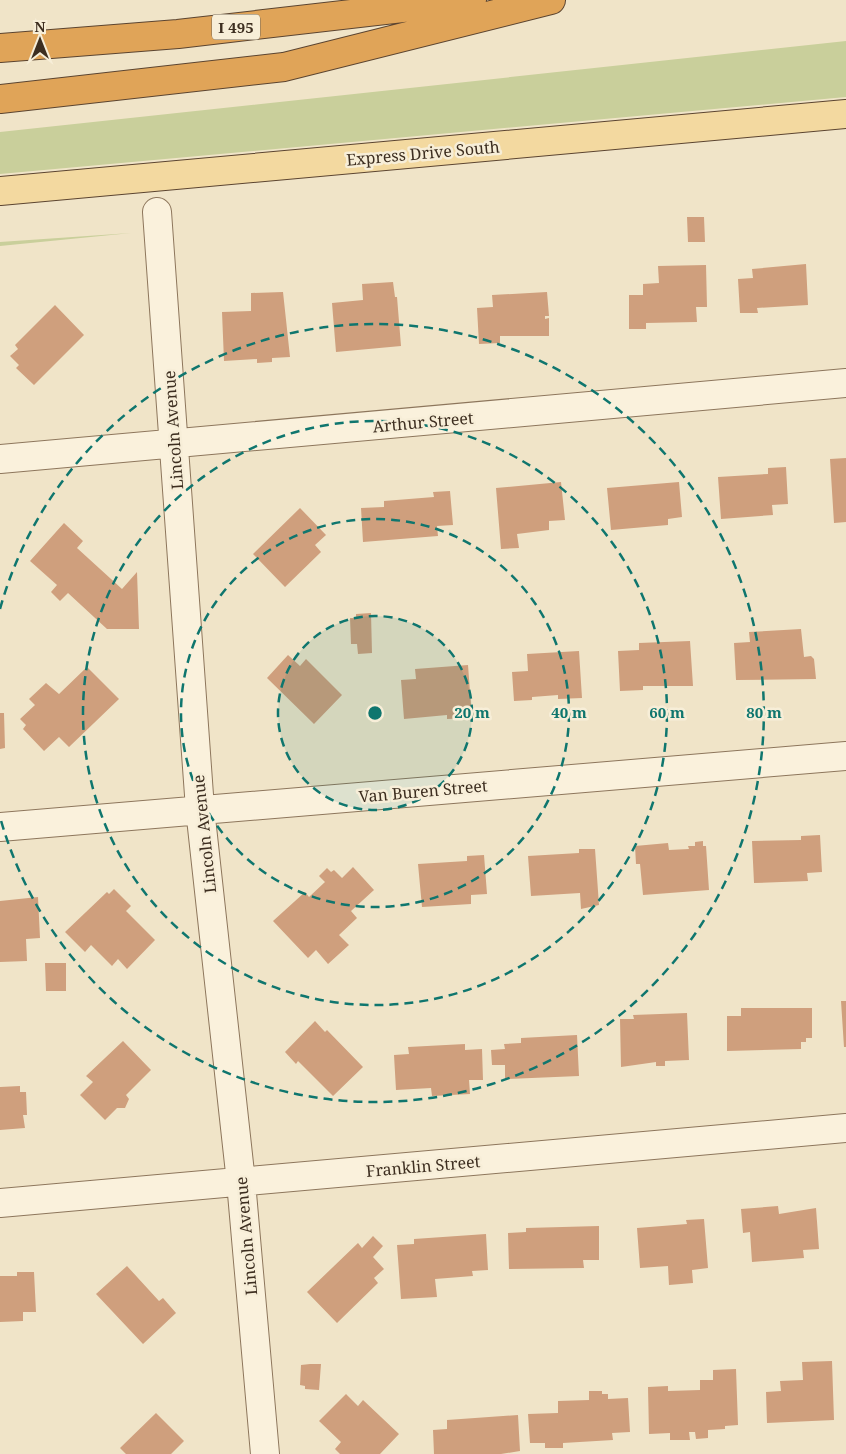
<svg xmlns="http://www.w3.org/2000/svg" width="846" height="1454" font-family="'Noto Serif',serif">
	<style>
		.green { fill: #c9cf9b }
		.building { fill: #cf9f7d }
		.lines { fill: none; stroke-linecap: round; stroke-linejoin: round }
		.minor-casing { stroke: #8d765c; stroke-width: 30 }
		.major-casing { stroke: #5b4430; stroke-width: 30 }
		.highway-casing { stroke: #5b4430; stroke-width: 30 }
		.minor { stroke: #faf1dc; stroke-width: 28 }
		.major { stroke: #f3d9a0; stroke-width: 28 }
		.highway { stroke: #e0a458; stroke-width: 28 }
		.ring { fill: none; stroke: #0f766e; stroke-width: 2.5; stroke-dasharray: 9 6 }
		.labels { text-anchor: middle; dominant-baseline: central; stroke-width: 5; stroke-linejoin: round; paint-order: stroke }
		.shield { fill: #f7eed8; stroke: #756857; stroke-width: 1 }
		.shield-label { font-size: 15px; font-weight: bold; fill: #3d2e20 }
		.street-label { font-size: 16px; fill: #3d2e20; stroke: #f7eed8 }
		.centre { fill: #0f766e; stroke: #f7eed8; stroke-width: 2.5 }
		.ring-label { font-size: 15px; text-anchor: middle; font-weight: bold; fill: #0f766e; stroke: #f7eed8; stroke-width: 5; stroke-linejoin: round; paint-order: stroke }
	</style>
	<rect width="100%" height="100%" fill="#f0e4c8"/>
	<path class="green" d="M846,41V97L0,174V132Z
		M131,233L0,246V242Z"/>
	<path class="building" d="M687,217H704L705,242H688Z
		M806,264L808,305L757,308L758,313H740L738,279L753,278L752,269Z
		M706,265L707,307H696L697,322L646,323V329H629V295H643V284L659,283L658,266Z
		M393,282L395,297H397L401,346L336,352L332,303L363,300L362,284Z
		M283,292L290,357L272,358V362L257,363V359L224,361L222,312L251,311V293Z
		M547,292L549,316H545V319L549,318V336H500V343L479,344L477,308L493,307L492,295Z
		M55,305L84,335L34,385L16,368L19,365L10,356L18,349L15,345Z
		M846,458V522L834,523L830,459Z
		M786,467L788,504L772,505L773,515L721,519L718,477L768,474V468Z
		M561,482L565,520L549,521V530L517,534L519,548L501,549L496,488Z
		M679,482L682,517L668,519V525L611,530L607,488Z
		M450,491L453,525L437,526L438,536L363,542L361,508L384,507V501L434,497L433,492Z
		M300,508L326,535L315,545L321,552L285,587L253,554Z
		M64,523L83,541L77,548L122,589L137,572L139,629H107L68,593L60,601L51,592L57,585L30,561Z
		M371,613L372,653L358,654L357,644H351L350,618H356V614Z
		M801,629L804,657L811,656L814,659L816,679L736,680L734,643L750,642L749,632Z
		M690,641L693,686H643V690L620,691L618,651L639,650V643Z
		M579,651L582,698L558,699V695L532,697V700L514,701L512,672L528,671L527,654Z
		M288,655L300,666L306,659L342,695L314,724L267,678Z
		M468,665L472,718L447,719V715L404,719L401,680L416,679L415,669Z
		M87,667L119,699L69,747L59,737L44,751L23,729L26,725L20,719L35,705L29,699L46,683L59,694Z
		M0,713H4L5,748L0,749Z
		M820,835L822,872L807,873L808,881L754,883L752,841L801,840V836Z
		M703,841V846H706L709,890L643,895L640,864H636L635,846L668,843L669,850L689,849L688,846H695V842Z
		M579,849H595L599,905L581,909L580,893L531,896L528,856L579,853Z
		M484,855L487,894L471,895V904L422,907L418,864L467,861V856Z
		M353,867L374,890L351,911L357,918L339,935L349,945L328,964L316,950L308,958L273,921L305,892L309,897L325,882L319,876L327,868L331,872L334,870L342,878Z
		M114,889L131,906L126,911L155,940L127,969L118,959L112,966L91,945L85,952L65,932L107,892L109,894Z
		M38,897L40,938L26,939L27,961L0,962V901Z
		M45,963H66V991H46Z
		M841,1001H846V1047H844Z
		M741,1008H812V1038H806V1042H801V1049L727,1051V1016H741Z
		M687,1013L689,1060L665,1061V1066H656V1062L621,1067L620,1019H634L633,1015Z
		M315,1021L325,1032L327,1030L363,1067L333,1096L298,1061L296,1064L285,1052Z
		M577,1035L579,1076L505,1079V1065H492L491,1050L505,1049L504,1044L521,1043V1038Z
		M123,1041L151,1070L126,1095L129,1099L125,1108H117L105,1120L80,1095L93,1082L86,1076Z
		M465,1044V1050L482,1049L483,1080H469L470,1094L432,1096L431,1088L396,1090L394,1055L409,1054L408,1047Z
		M20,1086V1092H26L27,1115H23L25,1128L0,1130V1087Z
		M778,1206L779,1214L816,1208L819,1249L803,1250L804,1258L752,1262L750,1232L743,1233L741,1209Z
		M704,1219L708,1268L692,1270L693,1283L669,1285L668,1266L640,1268L637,1228L687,1224L686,1220Z
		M599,1226V1260H583L584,1268L509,1269L508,1233L526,1232V1228Z
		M486,1234L488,1270L472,1271L473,1276L435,1279L437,1297L401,1299L397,1245L414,1244V1239Z
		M373,1236L383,1246L373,1257L384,1269L374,1278L378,1283L337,1323L307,1292L358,1243L362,1248Z
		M127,1266L159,1301L163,1298L176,1313L143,1344L96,1294Z
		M17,1272H34L36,1312H23V1321L0,1322V1276H17Z
		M832,1361L834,1420L767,1423L766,1392L781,1391L780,1381L803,1380L802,1362Z
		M310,1364H321L319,1390L305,1389V1386L300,1385L301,1365Z
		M736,1369L738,1425L725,1426V1429L708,1430V1438L696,1439L695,1432H689L690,1440H670V1433L649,1434L648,1387L668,1386V1391L700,1390V1380H713V1370Z
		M589,1391H602V1394H608V1399L628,1398L630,1432L612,1433L613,1440L563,1443V1448H545V1443H530L528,1414L558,1413V1401L589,1400Z
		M346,1394L358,1406L363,1400L399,1434L380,1454H340L335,1449L341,1442L319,1421Z
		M156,1413L184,1441L171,1454H126L120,1448Z
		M518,1415L520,1451L501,1454H434L433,1430L447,1429V1420Z"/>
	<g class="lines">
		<g class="minor-casing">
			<path id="minor" d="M157,212L200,809L241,1182L265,1454
				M0,459L846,383
				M0,827L846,756
				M0,1203L846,1128"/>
		</g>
		<g class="major-casing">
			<path id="major" d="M0,191L846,114"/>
		</g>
		<g class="highway-casing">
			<path id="highway" d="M0,48L178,34L472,0
				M0,99L284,67L551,0"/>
		</g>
		<use href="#minor" class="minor"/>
		<use href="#major" class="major"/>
		<use href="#highway" class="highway"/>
	</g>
	<circle cx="375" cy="713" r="97" fill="#0f766e" fill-opacity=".12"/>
	<g class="ring">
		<circle cx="375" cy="713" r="97"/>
		<circle cx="375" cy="713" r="194"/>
		<circle cx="375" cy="713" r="292"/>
		<path d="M0 609A389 389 0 1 1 0 817"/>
	</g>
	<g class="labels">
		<rect class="shield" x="212" y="14.5" width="48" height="25" rx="4"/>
		<g class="shield-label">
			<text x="236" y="27">I 495</text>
		</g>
		<g class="street-label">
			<text transform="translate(423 153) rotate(-5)">Express Drive South</text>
			<text transform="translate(423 422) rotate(-5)">Arthur Street</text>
			<text transform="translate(173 430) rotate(-94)">Lincoln Avenue</text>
			<text transform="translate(423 791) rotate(-5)">Van Buren Street</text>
			<text transform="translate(204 834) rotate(-96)">Lincoln Avenue</text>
			<text transform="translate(423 1166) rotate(-5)">Franklin Street</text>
			<text transform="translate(246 1236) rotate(-95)">Lincoln Avenue</text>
		</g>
	</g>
	<circle cx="375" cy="713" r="8" class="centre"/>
	<g class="ring-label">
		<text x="472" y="718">20 m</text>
		<text x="569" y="718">40 m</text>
		<text x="667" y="718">60 m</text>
		<text x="764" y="718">80 m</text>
	</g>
	<g transform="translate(40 40)" stroke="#f7eed8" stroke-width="4" paint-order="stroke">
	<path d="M0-4L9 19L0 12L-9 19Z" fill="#3d2e20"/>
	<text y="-8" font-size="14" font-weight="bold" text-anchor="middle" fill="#3d2e20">N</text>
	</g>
</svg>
